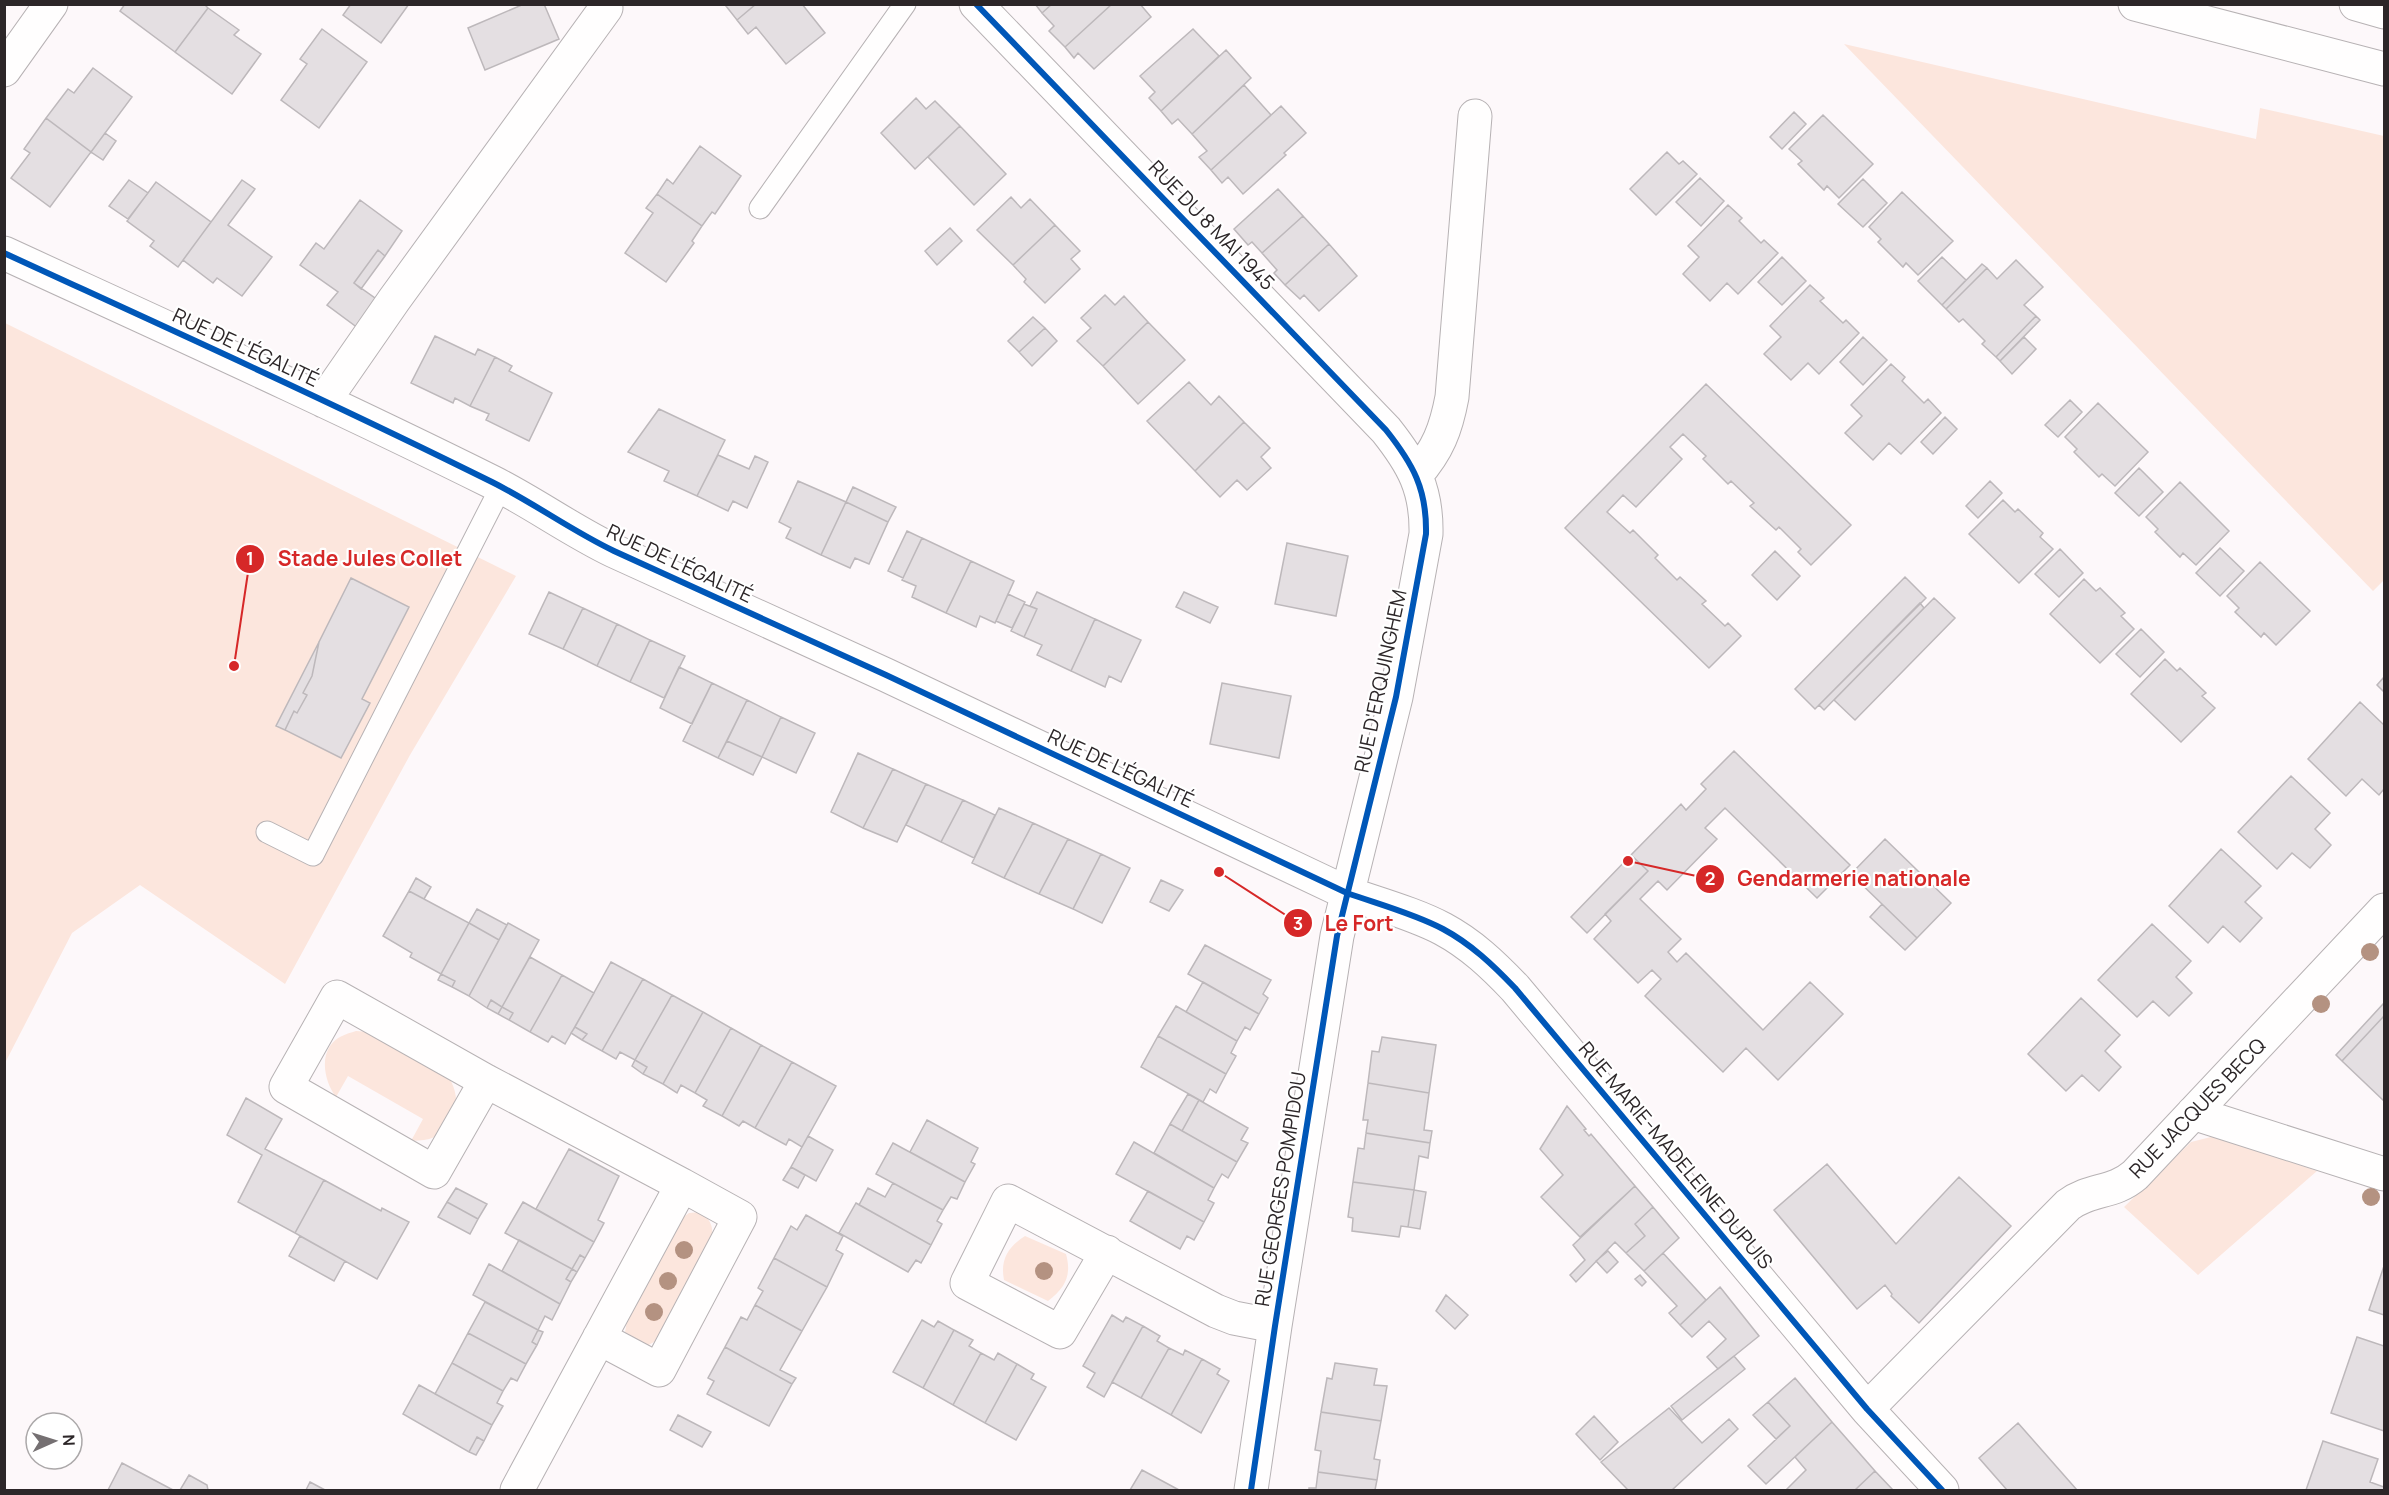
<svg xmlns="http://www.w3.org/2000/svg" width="2389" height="1495" font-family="Manrope,sans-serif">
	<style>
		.green { fill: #fce6dd }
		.building { fill: #e4dfe2; stroke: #bdb8bb; stroke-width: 1.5 }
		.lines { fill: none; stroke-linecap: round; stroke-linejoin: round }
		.lane-casing { stroke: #b7b2b4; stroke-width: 23 }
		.street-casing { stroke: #b7b2b4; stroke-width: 35 }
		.highway-casing { stroke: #b7b2b4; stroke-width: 35 }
		.lane { stroke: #fffefe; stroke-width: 21 }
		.street { stroke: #fffefe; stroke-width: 33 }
		.highway { stroke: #fffefe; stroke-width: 33 }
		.cycleway-casing { stroke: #fff; stroke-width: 10 }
		.cycleway { stroke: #0057b8; stroke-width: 6 }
		.tree { fill: #b49281 }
		.labels { text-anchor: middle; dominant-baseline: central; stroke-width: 4.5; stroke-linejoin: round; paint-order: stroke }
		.street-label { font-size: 20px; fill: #2c2628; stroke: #fff }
		.leader { fill: none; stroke: #d62828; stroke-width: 2 }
		.callout-dot { fill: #d62828; stroke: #fff; stroke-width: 2 }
		.mark-label { font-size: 18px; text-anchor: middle; font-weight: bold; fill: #fff }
		.callout-label { font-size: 21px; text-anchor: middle; font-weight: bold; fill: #d62828; stroke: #fff; stroke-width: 4.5; stroke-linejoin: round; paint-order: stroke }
	</style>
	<rect width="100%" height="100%" fill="#fdf8fa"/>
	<path class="green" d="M1844,44L2256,139L2260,108L2384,136V580L2373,591Z
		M5,323L516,576L410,755L285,984L140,885L72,933L5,1063Z
		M356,1031C376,1031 389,1041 407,1051C417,1056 430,1061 440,1068C456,1081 462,1105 449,1122C437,1139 432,1140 411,1141L423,1119L348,1076L336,1097C326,1084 320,1061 330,1046C336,1037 346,1034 356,1031Z
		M2215,1136L2317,1171L2198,1275L2124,1207L2191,1142Z
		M700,1212C713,1221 713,1228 712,1243L661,1338L645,1347L630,1342L625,1332L627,1321L682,1218L689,1213Z
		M1025,1236L1066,1254C1072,1276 1065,1288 1048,1301L1004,1280C1000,1260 1008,1247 1025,1236Z"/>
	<path class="building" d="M125,4H204L208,8L175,52L120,11Z
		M351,4H409L381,43L343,15Z
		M524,4H544L559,39L485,70L468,28Z
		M728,4H756L737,20L726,6Z
		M756,4H802L825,33L786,64L756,27L748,34L737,20Z
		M1035,4H1052L1042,13Z
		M1052,4H1112L1065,47L1049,31L1054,26L1042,13Z
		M1112,4H1140L1151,17L1094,69L1078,53L1074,58L1065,47Z
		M208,8L239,30L234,35L261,54L232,94L175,52Z
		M322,29L367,62L319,128L281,100L307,64L300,59Z
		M1193,29L1219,56L1161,111L1149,98L1155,92L1140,76Z
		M1226,50L1251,78L1192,134L1178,119L1172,124L1161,111Z
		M93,68L132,97L91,152L46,118L68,89L74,93Z
		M1244,85L1271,115L1211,170L1199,157L1207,151L1192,134Z
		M916,98L926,109L935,101L960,126L915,169L881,133Z
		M1281,106L1306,133L1284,153L1286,155L1243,194L1228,177L1222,183L1211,170Z
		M1794,112L1806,124L1782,149L1770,137Z
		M1823,115L1873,164L1839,198L1827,186L1824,190L1798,164L1802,161L1789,149Z
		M46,118L91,152L50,207L11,178L30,153L24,149Z
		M960,126L1006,174L974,205L928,157Z
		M105,133L116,141L103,160L91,152Z
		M700,146L741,176L715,214L712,212L702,226L657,194L667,179L673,184Z
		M1667,152L1679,164L1683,161L1697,174L1656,215L1630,189Z
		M1700,178L1724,201L1701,226L1676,202Z
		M1863,179L1887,203L1863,227L1838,204Z
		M129,180L148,193L128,219L109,206Z
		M242,180L255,189L228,225L272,257L242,296L217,278L213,283L183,260Z
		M156,182L211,222L178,267L150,246L154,241L127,221Z
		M1278,189L1303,216L1262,253L1252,242L1248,245L1234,229Z
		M1902,192L1953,241L1918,275L1906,263L1903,267L1878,242L1881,239L1869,227Z
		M657,194L702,226L692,241L694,243L666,282L625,253L653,213L646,208Z
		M1011,197L1021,208L1030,199L1055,225L1013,265L977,230Z
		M360,200L402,231L385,256L378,250L354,283L382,303L362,331L327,305L338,292L300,265L316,243L324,249Z
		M1728,205L1742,218L1739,221L1761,243L1764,240L1778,253L1738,294L1727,283L1710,301L1683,274L1699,257L1688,246Z
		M1303,216L1329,244L1285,285L1274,273L1277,270L1262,253Z
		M1055,225L1080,251L1071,259L1080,269L1045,303L1024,282L1026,279L1013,265Z
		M950,228L962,241L937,265L925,251Z
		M1329,244L1357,276L1319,311L1304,295L1300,299L1285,285Z
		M378,250L385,256L361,289L354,283Z
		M1782,257L1806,281L1782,305L1758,282Z
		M1942,257L1966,280L1942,305L1918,281Z
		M2016,260L2043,287L2024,305L2036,316L1996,357L1982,344L1985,341L1963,319L1959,322L1946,309L1987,268L1997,279Z
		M1982,264L1987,268L1946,309L1942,305Z
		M1810,285L1824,298L1820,301L1843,323L1846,320L1859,333L1819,374L1808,363L1791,380L1764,354L1781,337L1770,326Z
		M1105,295L1115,305L1124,296L1148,322L1103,366L1077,341L1091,328L1081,318Z
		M2036,316L2040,320L2000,361L1996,357Z
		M1033,317L1045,328L1019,352L1008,341Z
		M1148,322L1185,360L1138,404L1103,366Z
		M1045,328L1057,341L1032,366L1019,352Z
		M435,336L475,355L478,349L495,357L470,406L455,398L453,403L411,383Z
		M1863,337L1887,360L1863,385L1840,362Z
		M2024,337L2036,349L2012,374L2000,361Z
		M495,357L512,366L509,371L552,393L529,441L486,420L489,414L470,406Z
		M1891,364L1905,377L1902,381L1924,403L1928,399L1941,413L1901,454L1889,443L1873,460L1845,433L1862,416L1851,405Z
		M1189,382L1211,405L1219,396L1244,422L1195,471L1147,421Z
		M1706,384L1851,525L1811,565L1798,552L1801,549L1779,527L1776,530L1750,506L1754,503L1731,481L1728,484L1703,459L1706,456L1683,434L1670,447L1682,459L1636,507L1623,495L1607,512L1630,533L1633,530L1658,555L1655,558L1677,580L1680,577L1706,601L1702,604L1725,626L1728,623L1741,636L1709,668L1565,528Z
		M2070,400L2082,412L2058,437L2045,425Z
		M2098,403L2148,452L2115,486L2102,474L2099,477L2074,452L2077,449L2065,437Z
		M659,409L725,440L697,496L664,481L669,471L628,452Z
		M1945,417L1957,429L1933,454L1921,442Z
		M1244,422L1270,448L1261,457L1271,468L1247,490L1237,480L1220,497L1195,471Z
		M718,455L749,469L755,456L768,462L747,508L733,501L728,511L697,496Z
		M2139,468L2163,492L2139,516L2115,493Z
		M798,481L846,502L821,555L786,538L791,528L779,522Z
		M1990,481L2002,493L1978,518L1966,506Z
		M2180,482L2229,531L2196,565L2183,553L2180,557L2155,532L2158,529L2146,517Z
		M853,487L896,507L888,522L846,502Z
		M2003,500L2015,512L2018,509L2043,533L2040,537L2053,549L2019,583L1969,534Z
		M846,502L888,522L869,564L855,558L850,568L821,555Z
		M907,531L922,538L903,578L888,571Z
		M922,538L971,561L946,613L912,597L916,586L902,580Z
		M1287,543L1348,556L1336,616L1275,604Z
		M2220,548L2244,571L2220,596L2196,573Z
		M2060,549L2083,573L2059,597L2035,574Z
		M1775,551L1800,576L1777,600L1752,575Z
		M971,561L1014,581L995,623L980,616L976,627L946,613Z
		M2260,562L2310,611L2276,645L2264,633L2261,637L2235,612L2239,608L2227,596Z
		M1905,577L1926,598L1815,709L1795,689Z
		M351,578L409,607L362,699L370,703L341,758L285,730L294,711L297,713L307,695L303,693L312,676L319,642Z
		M2084,579L2096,591L2100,588L2125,613L2121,616L2134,629L2100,663L2050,614Z
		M549,592L583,608L563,649L529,634Z
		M1037,592L1095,619L1071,671L1037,655L1042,645L1024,637L1037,609L1030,606Z
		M1184,592L1218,607L1210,623L1176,607Z
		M1008,594L1025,602L1012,628L996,621Z
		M1934,598L1955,618L1855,720L1834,700Z
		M1920,603L1924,608L1824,710L1819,705Z
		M1024,604L1037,609L1024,637L1011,631Z
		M583,608L617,624L597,666L563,649Z
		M1095,619L1141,640L1121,682L1109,676L1105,687L1071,671Z
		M617,624L650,640L630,682L597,666Z
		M2141,629L2164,652L2140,677L2116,654Z
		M650,640L685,656L664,698L630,682Z
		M319,642L312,676L303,693L307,695L297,713L294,711L285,730L276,726Z
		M2165,659L2177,671L2180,668L2206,693L2202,696L2215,708L2181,742L2131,694Z
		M679,667L712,683L692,724L660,708Z
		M2384,677V692L2377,685Z
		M712,683L747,700L718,758L683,741Z
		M1222,683L1291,696L1279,758L1210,744Z
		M747,700L781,717L762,757L727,741Z
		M2360,702L2384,725V789L2379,795L2362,779L2346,796L2308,759Z
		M781,717L815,733L796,773L762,757Z
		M727,741L762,757L753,775L718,758Z
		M1734,751L1850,865L1817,898L1725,808L1705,828L1717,839L1667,890L1658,881L1640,899L1681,939L1668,952L1677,962L1686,953L1763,1030L1810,982L1843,1014L1778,1080L1746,1048L1723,1072L1645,996L1661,979L1652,970L1638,983L1594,939L1611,921L1605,914L1648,871L1631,855L1681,804L1686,810L1706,789L1701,784Z
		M858,753L893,769L863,828L831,812Z
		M893,769L926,784L897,842L863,828Z
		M2291,776L2330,813L2315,829L2331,845L2310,868L2292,853L2277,869L2238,832Z
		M926,784L963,800L941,842L906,825Z
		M963,800L995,815L974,858L941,842Z
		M999,808L1033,823L1004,878L972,863Z
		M1033,823L1068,839L1039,894L1004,878Z
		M1068,839L1101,854L1073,909L1039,894Z
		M1885,839L1951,903L1917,938L1851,874Z
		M2221,849L2261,886L2245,902L2262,918L2240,942L2223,926L2208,943L2169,906Z
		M1101,854L1130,868L1102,923L1073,909Z
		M1631,855L1648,871L1587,933L1571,917Z
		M416,878L431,887L424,899L409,891Z
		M1161,880L1183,890L1169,911L1150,902Z
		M409,891L469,923L441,974L410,957L412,953L383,936Z
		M1882,904L1917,938L1905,950L1870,917Z
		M477,909L507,925L499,940L469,923Z
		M469,923L499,940L469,996L452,987L455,981L441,974Z
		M508,923L539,940L502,1007L491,1000L487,1008L469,996Z
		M2152,924L2191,961L2176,977L2192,993L2169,1016L2153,1001L2137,1017L2098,980Z
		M1205,945L1271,980L1263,994L1268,998L1259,1014L1188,974Z
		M530,957L562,975L530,1032L509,1020L513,1013L502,1007Z
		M611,962L643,979L602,1051L582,1040L587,1034L575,1027Z
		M441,974L455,981L452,987L438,980Z
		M562,975L594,993L565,1044L552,1036L548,1042L530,1032Z
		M643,979L672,995L635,1060L620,1052L616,1059L602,1051Z
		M1203,982L1259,1014L1250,1030L1245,1027L1237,1041L1186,1012Z
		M672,995L703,1012L663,1084L643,1074L647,1067L635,1060Z
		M2081,998L2120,1035L2105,1051L2121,1067L2099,1091L2082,1075L2066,1091L2028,1054Z
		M491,1000L502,1007L498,1014L487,1008Z
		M2384,1003V1016L2342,1061L2336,1055Z
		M1176,1006L1237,1041L1231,1053L1236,1056L1226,1074L1158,1036Z
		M502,1007L513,1013L509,1020L498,1014Z
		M703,1012L731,1028L695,1093L681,1085L677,1093L663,1084Z
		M2384,1016V1101L2342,1061Z
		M575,1027L587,1034L582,1040L571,1033Z
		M731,1028L761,1045L722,1116L703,1106L707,1100L695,1093Z
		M1158,1036L1226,1074L1216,1093L1210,1089L1203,1102L1141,1067Z
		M1382,1037L1436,1045L1429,1093L1368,1083L1372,1051L1379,1052Z
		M761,1045L792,1062L755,1128L743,1121L739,1126L722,1116Z
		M635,1060L647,1067L643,1074L632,1066Z
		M792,1062L836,1086L802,1147L789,1139L786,1145L755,1128Z
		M1368,1083L1429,1093L1424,1130L1432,1131L1430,1143L1366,1133L1368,1120H1363Z
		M1188,1094L1199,1100L1182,1131L1170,1124Z
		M246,1098L282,1119L265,1149L324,1180L295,1233L238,1202L262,1155L227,1135Z
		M1199,1100L1248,1128L1241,1140L1248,1143L1237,1162L1182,1131Z
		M1567,1106L1586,1129L1584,1130L1589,1136L1591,1134L1635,1186L1580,1237L1541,1197L1563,1175L1540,1149Z
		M927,1120L978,1148L971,1162L975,1164L965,1182L910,1152Z
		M1170,1124L1237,1162L1228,1178L1222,1174L1214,1188L1154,1153Z
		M1366,1133L1430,1143L1428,1158L1419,1156L1414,1190L1353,1182L1358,1148L1364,1149Z
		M808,1136L833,1150L816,1181L791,1167Z
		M1134,1142L1214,1188L1208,1200L1214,1203L1204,1222L1116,1174Z
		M893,1143L965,1182L957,1199L951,1197L943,1210L876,1174Z
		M569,1149L619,1176L598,1220L604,1223L594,1242L536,1209Z
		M1827,1164L1896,1244L1959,1177L2011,1226L1919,1323L1891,1296L1892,1294L1885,1285L1857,1309L1774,1210Z
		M791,1167L805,1175L798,1188L783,1180Z
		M324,1180L381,1211L382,1208L409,1222L377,1279L295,1233Z
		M1353,1182L1414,1190L1408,1227L1401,1226L1399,1237L1352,1231L1353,1218L1348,1217Z
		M893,1183L943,1210L937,1221L942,1224L931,1245L859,1205L868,1188L885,1197Z
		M1635,1186L1653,1207L1635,1224L1645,1236L1626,1253L1615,1242L1576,1282L1570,1275L1585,1260L1573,1245Z
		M456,1188L487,1204L478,1219L447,1202Z
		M1414,1190L1426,1192L1420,1229L1408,1227Z
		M1148,1191L1204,1222L1194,1240L1187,1236L1180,1249L1130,1221Z
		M447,1202L478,1219L470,1234L438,1217Z
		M523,1202L594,1242L585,1258L580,1255L572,1269L505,1233Z
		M856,1203L931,1245L921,1263L916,1260L908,1272L839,1233Z
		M1653,1207L1679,1238L1644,1271L1626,1253L1645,1236L1635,1224Z
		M806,1215L843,1236L836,1250L843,1254L827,1287L774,1258L791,1226L797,1230Z
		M300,1236L345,1261L334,1281L289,1256Z
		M519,1240L572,1269L566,1279L571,1282L560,1304L502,1271Z
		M1608,1251L1618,1262L1607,1273L1596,1261Z
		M1663,1253L1706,1300L1680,1325L1669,1313L1677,1306L1644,1271Z
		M580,1255L585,1258L577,1272L572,1269Z
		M774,1258L827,1287L802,1331L755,1305L763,1291L758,1288Z
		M489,1264L560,1304L552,1320L545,1316L538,1330L473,1295Z
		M2384,1266V1315L2369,1310Z
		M572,1269L577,1272L571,1282L566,1279Z
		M1640,1275L1646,1282L1642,1286L1635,1279Z
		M1720,1287L1759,1336L1718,1369L1707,1357L1726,1339L1709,1321L1692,1337L1680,1325Z
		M1446,1295L1468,1315L1455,1329L1436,1311Z
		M485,1302L538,1330L532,1342L537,1345L526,1364L468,1333Z
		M755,1305L802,1331L780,1370L796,1378L792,1384L725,1347L741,1317L747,1320Z
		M1112,1315L1123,1322L1126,1317L1143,1326L1104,1397L1087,1387L1095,1373L1083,1366Z
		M922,1320L934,1327L938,1321L954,1330L923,1388L893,1372Z
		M1143,1326L1160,1336L1157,1341L1169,1348L1141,1398L1112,1382Z
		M538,1330L543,1332L537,1345L532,1342Z
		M954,1330L973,1340L969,1346L981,1353L953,1405L923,1388Z
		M468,1333L526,1364L517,1381L511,1378L503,1391L452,1363Z
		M2357,1337L2384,1346V1431L2331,1413Z
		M725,1347L792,1384L769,1426L707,1394L714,1381L708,1378Z
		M1169,1348L1183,1355L1185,1350L1202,1359L1171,1415L1141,1398Z
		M981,1353L994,1360L998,1353L1017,1364L985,1423L953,1405Z
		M1734,1356L1745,1369L1682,1420L1671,1406Z
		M1202,1359L1220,1369L1217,1374L1229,1381L1201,1433L1171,1415Z
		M452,1363L503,1391L497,1403L503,1406L492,1425L435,1394Z
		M1335,1363L1377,1369L1374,1385L1387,1386L1381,1421L1321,1412L1327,1378L1332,1379Z
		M1017,1364L1034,1374L1031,1379L1046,1387L1016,1440L985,1423Z
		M1795,1378L1832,1422L1766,1484L1748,1466L1790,1426L1768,1402Z
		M419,1385L492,1425L484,1441L477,1437L469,1452L403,1414Z
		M1768,1402L1790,1426L1776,1439L1753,1415Z
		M1669,1408L1702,1443L1729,1419L1738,1429L1672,1490H1628L1601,1462Z
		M1321,1412L1381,1421L1374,1459L1380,1460L1377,1480L1318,1472L1321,1451L1315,1450Z
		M678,1415L711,1432L702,1447L670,1430Z
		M1594,1416L1618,1442L1600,1460L1576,1434Z
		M1832,1422L1875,1471L1855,1490H1786L1806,1470L1795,1457Z
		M2018,1423L2077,1490H2007L1979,1458Z
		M477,1437L484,1441L476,1455L469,1452Z
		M2323,1441L2378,1459L2370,1482L2384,1487V1490H2306Z
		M122,1463L173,1490H108Z
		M1142,1470L1179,1490H1130Z
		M1875,1471L1893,1490H1855Z
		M1318,1472L1377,1480L1375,1490H1309V1488H1316Z
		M189,1475L207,1485L208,1490H180Z
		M310,1482L325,1490H306Z"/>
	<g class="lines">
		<g class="lane-casing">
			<path id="lane" d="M760,208L905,4
				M267,832L313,855L501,487"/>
		</g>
		<g class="street-casing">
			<path id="street" d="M976,4L1386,430C1413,464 1427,489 1426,534L1396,697L1337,936L1275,1326L1251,1490
				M4,70L51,4
				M4,253C167,328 331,402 492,482C534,503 572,531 614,551L886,675L1347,893C1378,904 1415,914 1443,929C1471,944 1493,965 1515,988L1867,1409L1942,1490
				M324,401L394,300L606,8
				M1416,475C1438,450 1446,429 1452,397L1475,116
				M486,1081L434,1172L286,1087L337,997L486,1081L682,1185L517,1490
				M2193,1113L2384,1174
				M1107,1252L1060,1332L967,1283L1008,1201L1216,1311L1234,1318L1275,1326
				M599,1338L659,1370L740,1217L682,1185
				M1867,1409L2068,1205C2091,1188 2113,1194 2135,1175L2384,910"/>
		</g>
		<g class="highway-casing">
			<path id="highway" d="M2135,4L2384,69
				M2356,4L2384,12"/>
		</g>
		<use href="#lane" class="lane"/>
		<use href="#street" class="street"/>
		<use href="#highway" class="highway"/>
		<g class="cycleway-casing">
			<path id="cycleway" d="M976,4L1386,430C1413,464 1427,489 1426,534L1396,697L1337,936L1275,1326L1251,1490
				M4,253C167,328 331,402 492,482C534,503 572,531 614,551L886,675L1347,893C1378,904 1415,914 1443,929C1471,944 1493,965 1515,988L1867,1409L1942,1490"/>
		</g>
		<use href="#cycleway" class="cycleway"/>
	</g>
	<g class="tree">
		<circle cx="2370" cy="952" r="9"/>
		<circle cx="2321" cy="1004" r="9"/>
		<circle cx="2371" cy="1197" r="9"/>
		<circle cx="684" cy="1250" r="9"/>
		<circle cx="1044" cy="1271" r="9"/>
		<circle cx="668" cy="1281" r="9"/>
		<circle cx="654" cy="1312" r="9"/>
	</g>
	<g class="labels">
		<g class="street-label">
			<text transform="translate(1212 225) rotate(46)">RUE DU 8 MAI 1945</text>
			<text transform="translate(246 347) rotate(25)">RUE DE L'ÉGALITÉ</text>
			<text transform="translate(680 563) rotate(25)">RUE DE L'ÉGALITÉ</text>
			<text transform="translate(1380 681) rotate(-78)">RUE D'ERQUINGHEM</text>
			<text transform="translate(1121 768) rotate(25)">RUE DE L'ÉGALITÉ</text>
			<text transform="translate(2197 1108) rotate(-46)">RUE JACQUES BECQ</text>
			<text transform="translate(1676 1155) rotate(50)">RUE MARIE-MADELEINE DUPUIS</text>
			<text transform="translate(1280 1189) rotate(-81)">RUE GEORGES POMPIDOU</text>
		</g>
	</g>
	<path class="leader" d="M234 666L250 559M1628 861L1710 879M1219 872L1298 923"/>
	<g class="callout-dot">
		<circle cx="234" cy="666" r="6"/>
		<circle cx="1628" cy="861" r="6"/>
		<circle cx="1219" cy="872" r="6"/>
		<circle cx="250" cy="559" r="15"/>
		<circle cx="1710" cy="879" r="15"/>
		<circle cx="1298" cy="923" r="15"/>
	</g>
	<g class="mark-label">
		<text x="250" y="565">1</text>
		<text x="1710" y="885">2</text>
		<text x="1298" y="930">3</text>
	</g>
	<g class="callout-label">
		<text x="370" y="566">Stade Jules Collet</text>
		<text x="1854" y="886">Gendarmerie nationale</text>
		<text x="1359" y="931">Le Fort</text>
	</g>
	<rect width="2389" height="1495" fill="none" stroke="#2c2628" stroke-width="12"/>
	<g transform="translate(54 1441) rotate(87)"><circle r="28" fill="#ffffff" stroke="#aba8a9" stroke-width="1.5"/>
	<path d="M0-4.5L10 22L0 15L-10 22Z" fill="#757072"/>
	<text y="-9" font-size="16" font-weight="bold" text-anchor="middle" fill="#2c2628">N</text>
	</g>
</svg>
